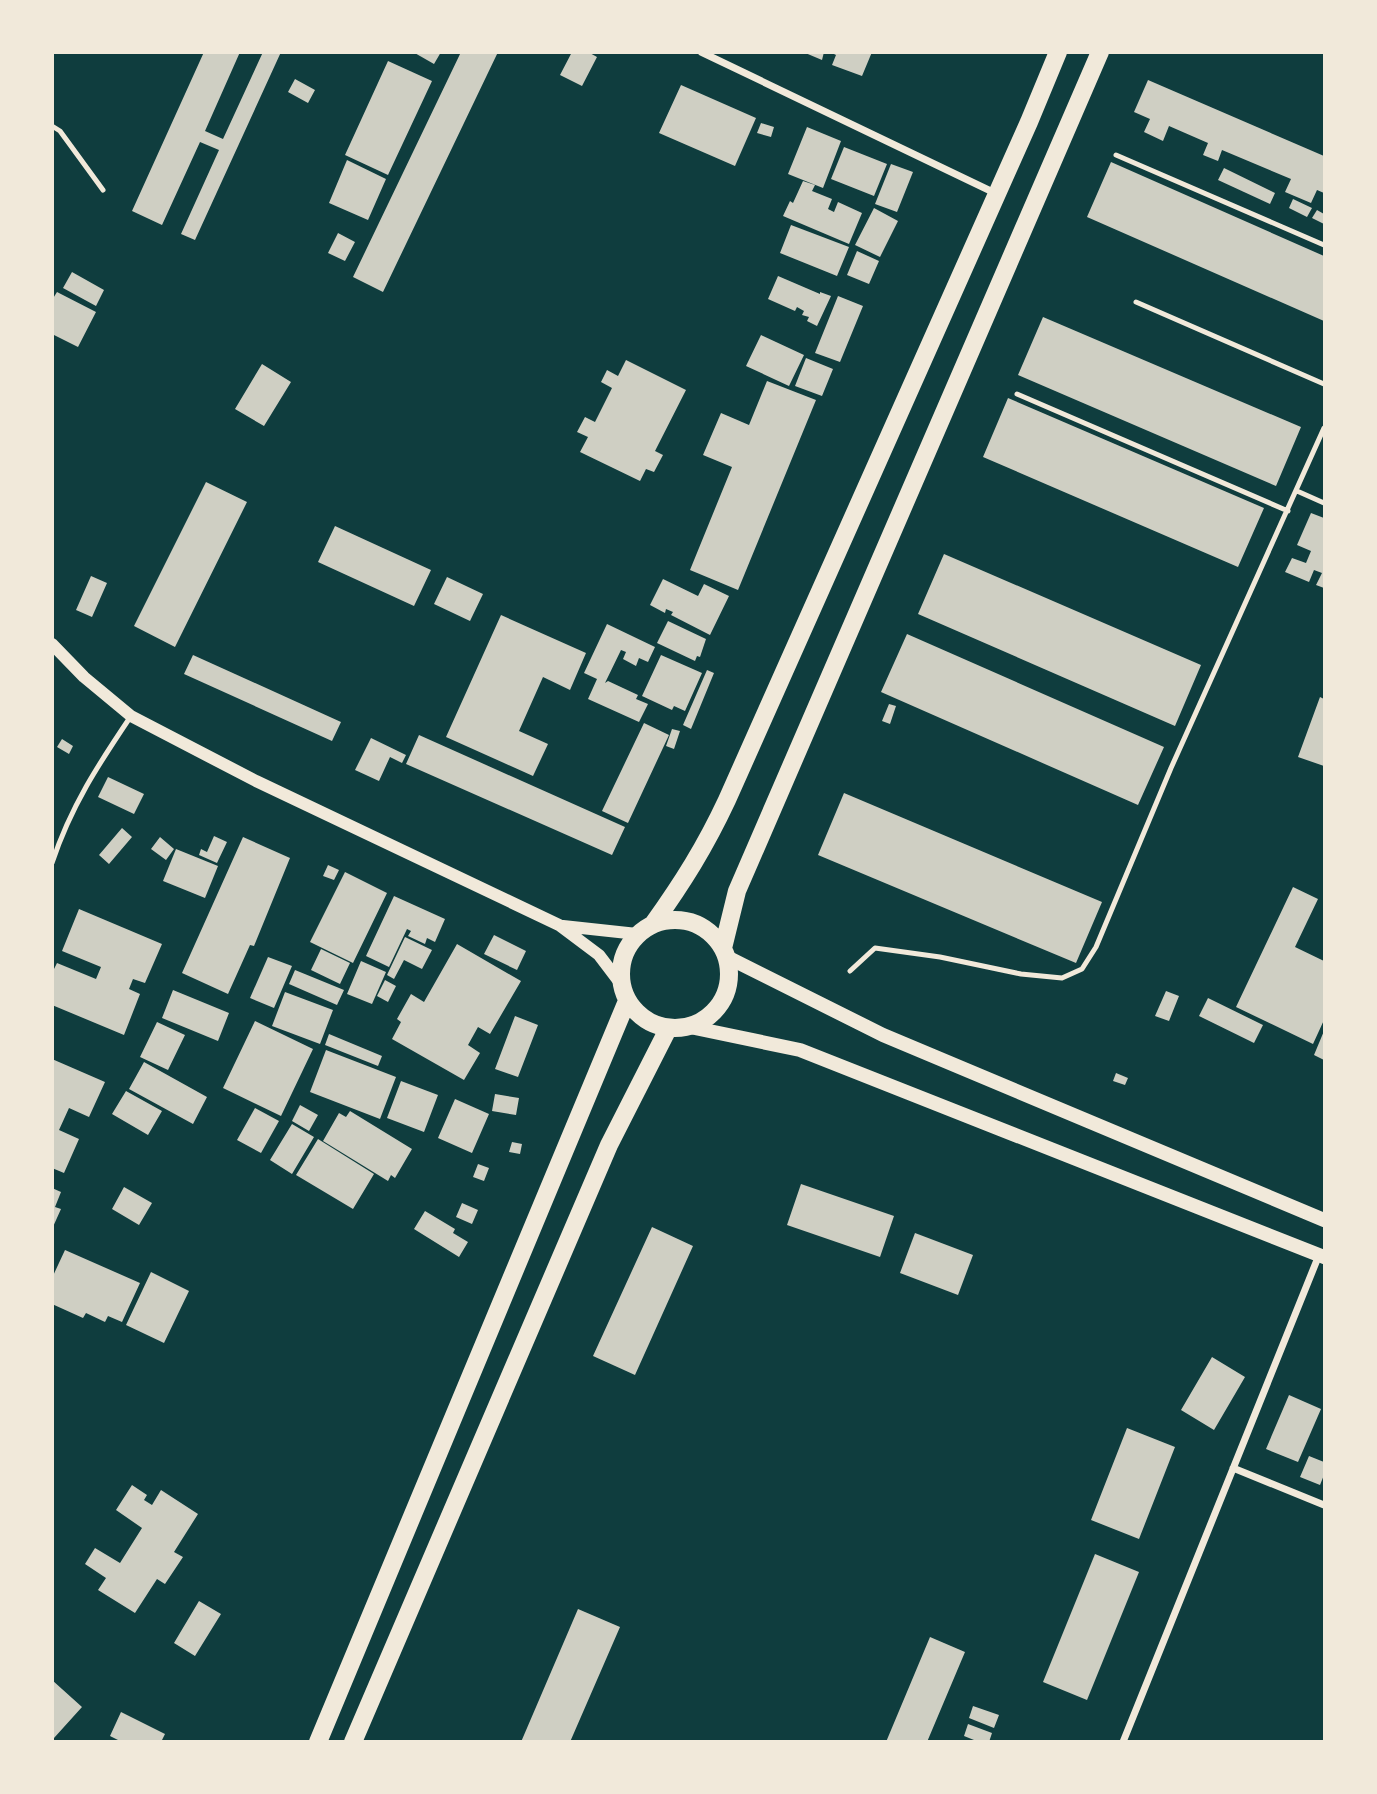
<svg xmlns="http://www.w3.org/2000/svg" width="1377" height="1794" font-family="Montserrat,sans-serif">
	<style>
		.building { fill: #cfcfc3 }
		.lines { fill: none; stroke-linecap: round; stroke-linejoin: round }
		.service { stroke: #f1e9da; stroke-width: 5 }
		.minor { stroke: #f1e9da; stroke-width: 7 }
		.tertiary { stroke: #f1e9da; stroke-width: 12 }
		.secondary { stroke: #f1e9da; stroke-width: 14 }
		.primary { stroke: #f1e9da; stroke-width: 18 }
	</style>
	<rect width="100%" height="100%" fill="#0f3d3e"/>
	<path class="building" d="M204,52H240L205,131L223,139L263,52H281L195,240L181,234L219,150L200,142L162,225L132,211Z
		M413,52H441L434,64Z
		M461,52H498L383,292L353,277Z
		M572,52H588L597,57L582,86L560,75Z
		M803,52H824L822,60Z
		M830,52H872L862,76L832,65L836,55Z
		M388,61L432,81L388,175L345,155Z
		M295,79L315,90L308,103L288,92Z
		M1148,80L1324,156V193L1317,190L1311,203L1285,192L1291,179L1222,150L1218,161L1203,155L1208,143L1169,126L1163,141L1144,132L1150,119L1134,112Z
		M681,85L756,118L735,166L659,133Z
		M761,123L774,127L771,137L757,133Z
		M807,127L841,141L823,188L788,174Z
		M844,147L887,164L874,196L831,179Z
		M347,160L386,179L368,220L329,203Z
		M1111,162L1324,256V321L1087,217Z
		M891,164L913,172L897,212L875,204Z
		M1224,168L1275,193L1270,204L1218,180Z
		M803,181L815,185L812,191L832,199L828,209L834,212L838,202L862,213L849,244L783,216L790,201L793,203Z
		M1293,199L1312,208L1307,217L1289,208Z
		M874,208L898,221L880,257L855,245Z
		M1317,210L1324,214V224L1312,218Z
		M791,225L849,247L837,276L780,253Z
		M338,233L355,242L345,261L328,253Z
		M857,251L879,261L869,284L847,275Z
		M72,272L104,290L96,306L63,288Z
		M778,276L820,294V292L831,296L817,326L807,321L809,317L802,315L804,311L797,307L795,311L768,299Z
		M57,292L96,312L78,347L52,334V300Z
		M838,296L863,306L840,362L815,353Z
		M1043,317L1301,427L1276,486L1018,375Z
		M761,335L804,355L789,386L746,366Z
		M806,358L833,369L822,396L795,386Z
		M626,360L686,390L655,451L663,455L654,472L646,469L640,481L580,452L588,437L577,432L585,417L595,422L612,388L601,382L607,370L618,376Z
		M262,364L291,382L264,426L235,409Z
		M767,381L816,400L738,590L690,570L732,467L703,455L721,413L749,425Z
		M1008,398L1264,508L1238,567L983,457Z
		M206,482L247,502L175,647L134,626Z
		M1311,513L1324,518V588L1316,585L1322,573L1314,570L1309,582L1285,572L1292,558L1306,563L1311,551L1297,545Z
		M335,526L431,570L414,606L318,562Z
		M944,554L1201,665L1175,726L918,614Z
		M91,576L107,583L92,617L76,610Z
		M447,577L483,594L470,621L434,604Z
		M663,579L698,596L704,584L729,596L710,635L671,615L673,612L666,609L665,613L650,605Z
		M501,615L586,653L570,690L543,677L519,731L548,744L533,776L446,737Z
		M668,621L706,639L700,657L697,656L695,661L657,643Z
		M607,624L655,647L648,662L639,658L636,666L623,659L626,652L621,650L605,683L608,681L638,695L636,699L648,704L639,722L588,699L597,679L584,673Z
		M907,634L1164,747L1138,805L881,692Z
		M193,655L341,722L332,741L184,674Z
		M661,655L702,673L685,711L674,706L672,710L642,696Z
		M707,670L714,673L691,729L683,725Z
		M1320,697L1324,699V766L1298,757Z
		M889,704L896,706L890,724L882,721Z
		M644,723L669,735L628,823L602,811Z
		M672,729L680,731L674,749L666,746Z
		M419,735L625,827L612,855L406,764Z
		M371,738L406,755L402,763L390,757L379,781L355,770Z
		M62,739L73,746L69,754L57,747Z
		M108,777L144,794L134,814L98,797Z
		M844,793L1102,902L1076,963L818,855Z
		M122,828L132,837L109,864L99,855Z
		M214,836L227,842L217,863L199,855L201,849L207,852Z
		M160,837L174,849L166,860L151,849Z
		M243,837L290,858L254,946L250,945L228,994L182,973Z
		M176,849L218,866L205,898L163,881Z
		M328,865L339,870L334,880L323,876Z
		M345,872L387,893L353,963L310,942Z
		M1293,887L1318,899L1295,947L1324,961V1020L1313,1044L1236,1007Z
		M394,896L445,919L435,942L427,938L425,944L408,936L411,931L407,929L389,967L366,956Z
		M79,909L162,944L145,983L133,979L129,989L140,994L124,1035L52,1005V973L57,963L96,979L101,967L62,951Z
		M494,935L526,951L517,970L484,954Z
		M405,937L432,950L422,969L404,960L394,979L387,975Z
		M457,944L521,981L490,1034L478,1027L468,1045L480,1053L464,1080L392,1039L401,1022L397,1019L411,994L424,1002Z
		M321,949L350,963L340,984L311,970Z
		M268,957L292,966L274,1008L250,998Z
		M361,961L386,972L372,1004L347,994Z
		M295,970L344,990L337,1005L289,984Z
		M385,980L396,986L388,1002L377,996Z
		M173,990L229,1013L218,1041L162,1018Z
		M1166,991L1179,996L1169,1021L1155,1016Z
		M285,992L333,1010L320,1044L272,1026Z
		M1208,998L1263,1025L1254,1043L1199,1016Z
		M515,1016L538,1025L518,1077L495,1069Z
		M255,1021L313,1049L281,1116L223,1088Z
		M157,1022L185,1035L168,1070L140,1057Z
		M1324,1031V1060L1314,1055Z
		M329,1034L382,1056L378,1066L325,1045Z
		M326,1050L396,1077L380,1119L310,1092Z
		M52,1059L105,1082L89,1117L69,1108L59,1130L79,1139L64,1173L52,1168Z
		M144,1062L207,1097L193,1124L129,1089Z
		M1116,1073L1128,1078L1125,1085L1113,1081Z
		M401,1081L438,1095L424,1132L387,1118Z
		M126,1091L162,1111L148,1135L112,1114Z
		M495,1094L519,1098L516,1115L492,1111Z
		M455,1099L489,1114L472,1153L438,1138Z
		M300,1105L318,1115L309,1131L292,1121Z
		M255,1108L279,1121L261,1153L237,1140Z
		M350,1111L412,1149L395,1178L391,1175L388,1181L323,1141L339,1113L346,1117Z
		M292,1124L314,1137L292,1174L270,1160Z
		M318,1139L374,1174L353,1209L296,1175Z
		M512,1142L522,1144L520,1154L509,1152Z
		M478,1164L489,1168L484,1181L473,1177Z
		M801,1184L894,1216L880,1257L787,1225Z
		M124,1187L152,1203L139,1225L112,1209Z
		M52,1188L61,1192L55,1207L61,1209L52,1229Z
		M462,1203L478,1210L472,1224L456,1217Z
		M425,1211L455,1229L453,1233L468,1242L459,1257L414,1229Z
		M652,1227L693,1246L635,1375L593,1356Z
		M915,1233L973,1255L958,1295L900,1273Z
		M65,1250L140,1283L122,1322L108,1316L105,1322L86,1313L83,1318L52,1304V1278Z
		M151,1272L189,1291L164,1343L126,1325Z
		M1212,1357L1245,1377L1214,1430L1181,1410Z
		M1289,1395L1321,1409L1298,1462L1266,1449Z
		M1127,1428L1175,1447L1139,1539L1091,1520Z
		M1309,1456L1324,1462V1475L1320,1485L1300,1477Z
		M132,1485L147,1495L144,1500L152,1505L161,1490L198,1514L174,1552L183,1557L165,1584L157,1579L135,1613L98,1590L106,1578L85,1564L95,1548L120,1563L142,1528L116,1510Z
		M1095,1554L1139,1572L1087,1700L1043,1682Z
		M199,1601L221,1614L195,1656L174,1643Z
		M578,1609L620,1627L570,1742H521Z
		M930,1637L965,1652L927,1742H886Z
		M52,1680L82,1707L54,1738L52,1737Z
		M973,1706L999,1715L994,1728L969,1718Z
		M121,1712L165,1734L161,1742H122L110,1736Z
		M968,1724L992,1733L989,1742H979L964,1736Z"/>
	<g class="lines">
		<path class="service" d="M52,126L60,131L103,190
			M1116,155L1324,245
			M1136,302L1324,384
			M1017,394L1288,511
			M1297,491L1324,503
			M52,863C71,806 98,765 131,716
			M850,971L875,948L940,957L1021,974L1062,978L1082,969L1096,947L1171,768L1324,428"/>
		<path class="minor" d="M701,52L997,194
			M1233,1468L1324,1505
			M1123,1742L1319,1255"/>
		<path class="tertiary" d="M52,644L84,677L131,716L256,781L559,925L599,955L621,984
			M563,926L637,934"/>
		<path class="secondary" d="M727,957L883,1035L1324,1220
			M690,1027L800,1050L1324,1257"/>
		<path class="primary" d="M621 974a54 54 0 1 1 108 0a54 54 0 1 1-108 0Z
			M653,924C683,882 705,847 727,800L1029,122L1058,52
			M723,948L737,891L1100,52
			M318,1742L627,1001
			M353,1742L609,1145L668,1029"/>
	</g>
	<rect width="1377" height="1794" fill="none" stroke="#f1e9da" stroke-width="108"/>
</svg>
